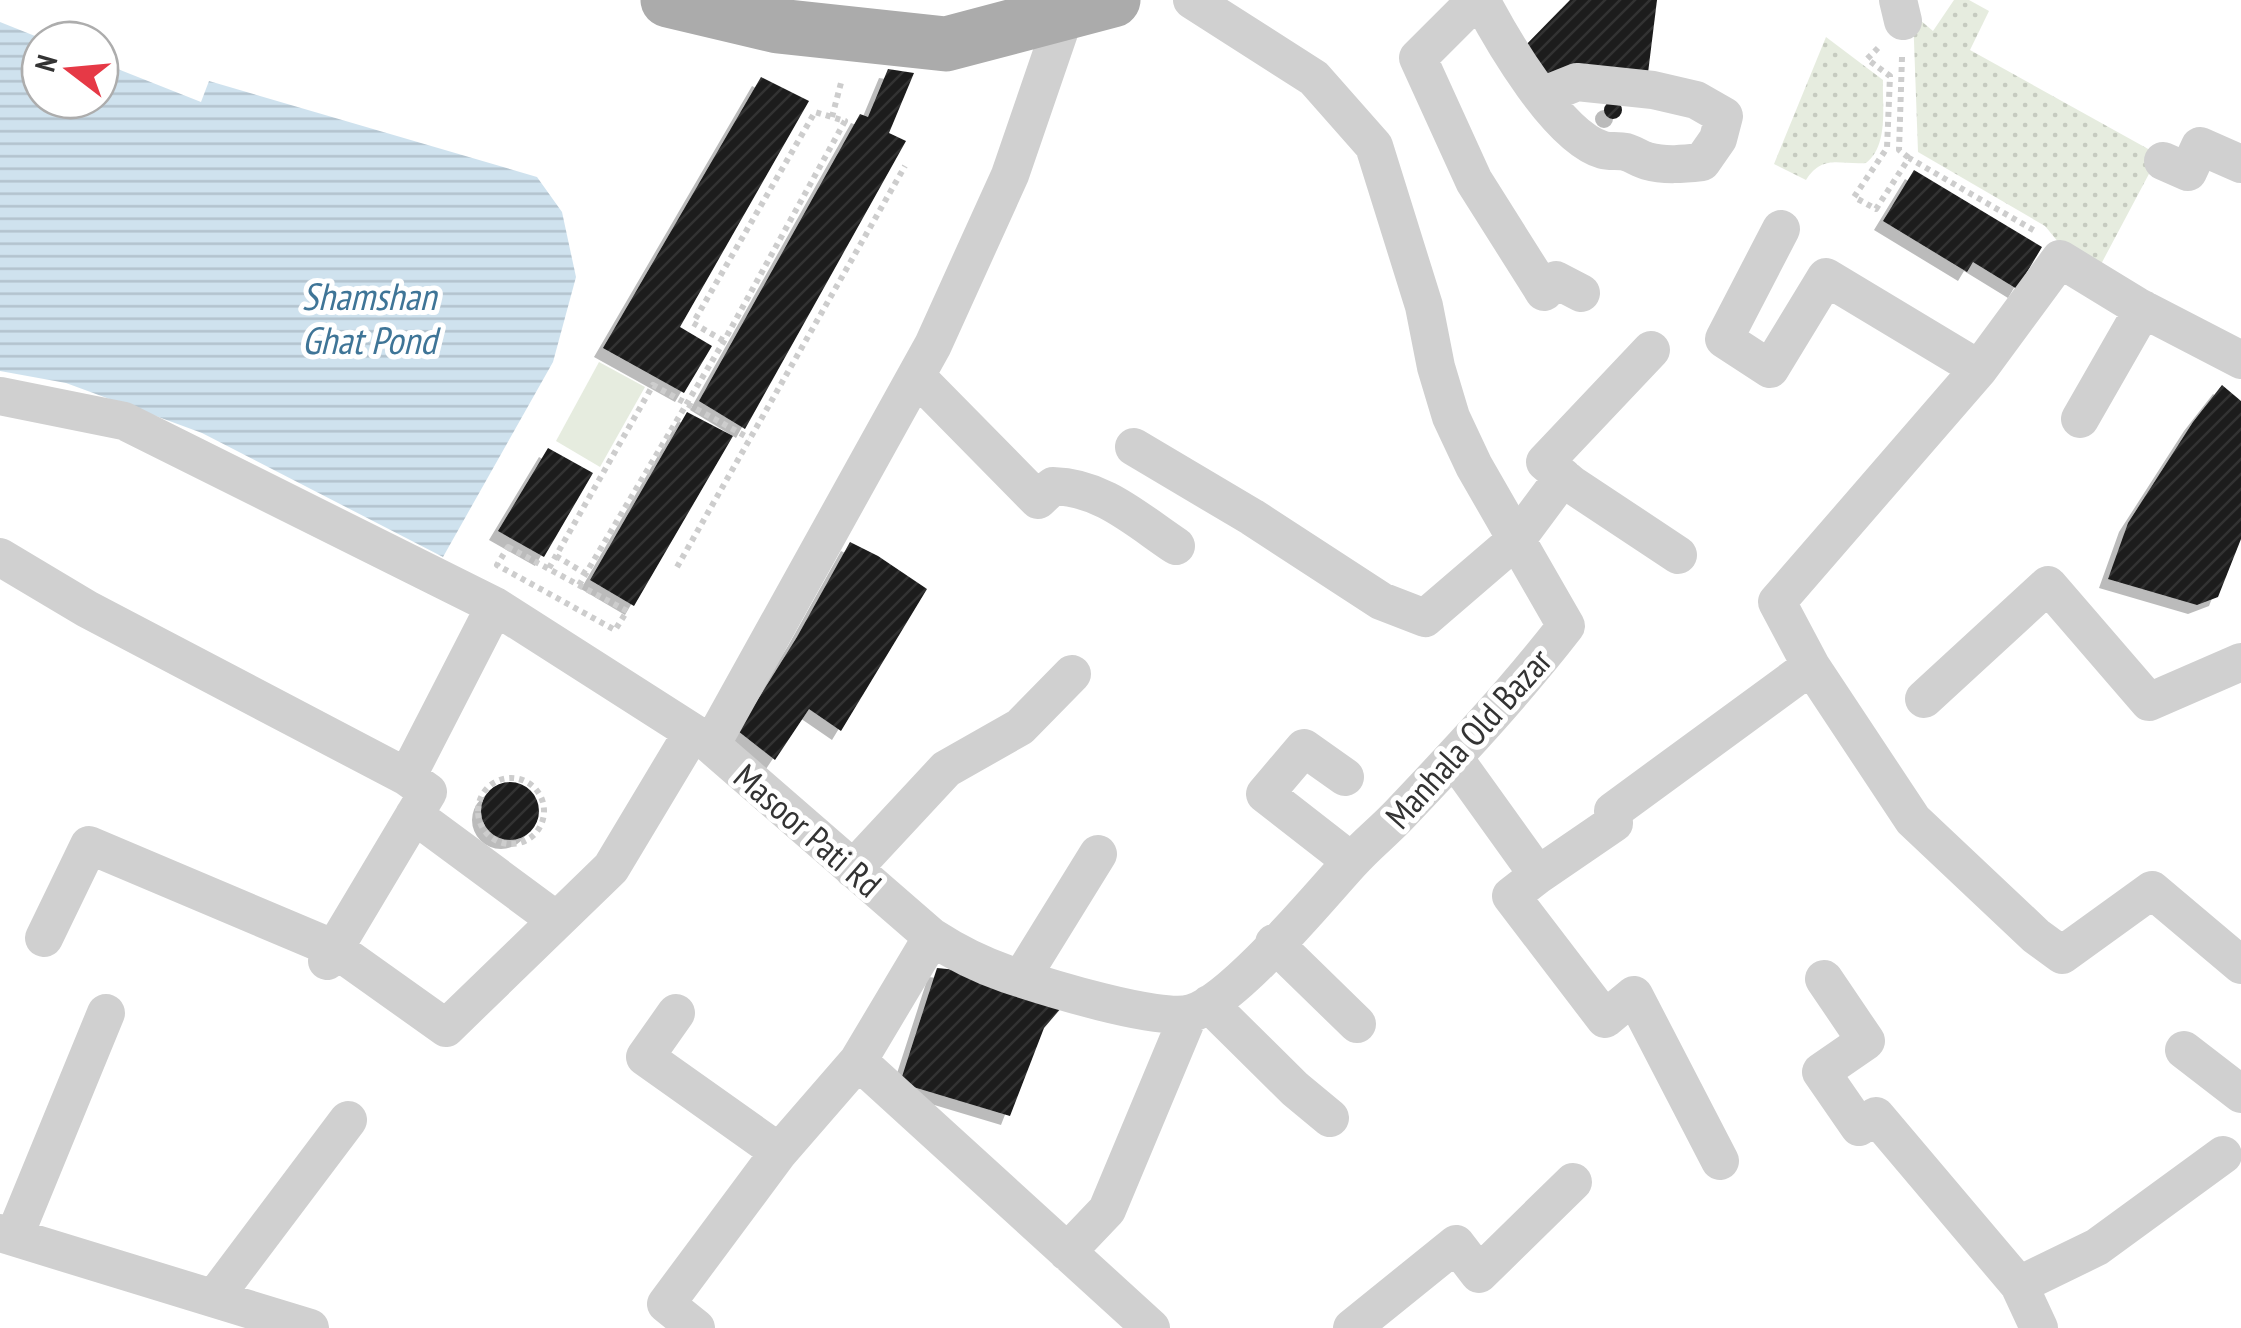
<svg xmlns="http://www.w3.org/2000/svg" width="2241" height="1328" font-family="'PT Sans Narrow',sans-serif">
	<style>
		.grass { fill: url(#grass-dots) }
		.green { fill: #e6ecdf }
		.water { fill: url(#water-rules) }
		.building { fill: url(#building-hatch); filter: url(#shadow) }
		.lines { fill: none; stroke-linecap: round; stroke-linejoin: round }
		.path { stroke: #cdcdcd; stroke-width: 6; stroke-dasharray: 5 5; stroke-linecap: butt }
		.minor { stroke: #d0d0d0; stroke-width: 38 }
		.primary { stroke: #ababab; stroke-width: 55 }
		.labels { text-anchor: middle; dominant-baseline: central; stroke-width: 10; stroke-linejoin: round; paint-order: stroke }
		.street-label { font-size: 35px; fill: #333; stroke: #fff }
		.water-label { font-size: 38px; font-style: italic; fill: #3f7597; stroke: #fff }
	</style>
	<defs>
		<pattern id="grass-dots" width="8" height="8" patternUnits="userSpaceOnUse" patternTransform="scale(2.5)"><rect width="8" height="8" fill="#e6ecdf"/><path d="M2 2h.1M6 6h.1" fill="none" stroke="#c6cbc0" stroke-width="1.8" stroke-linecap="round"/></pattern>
		<pattern id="water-rules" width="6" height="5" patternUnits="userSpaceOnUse" patternTransform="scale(2.5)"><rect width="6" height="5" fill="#cfe2ee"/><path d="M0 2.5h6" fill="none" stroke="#b2c2cd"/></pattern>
		<pattern id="building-hatch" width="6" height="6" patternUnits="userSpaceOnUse" patternTransform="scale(2.5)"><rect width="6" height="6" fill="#1a1a1a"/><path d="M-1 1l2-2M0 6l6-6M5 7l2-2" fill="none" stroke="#333"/></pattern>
		<filter id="shadow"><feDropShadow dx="-9" dy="9" stdDeviation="0" flood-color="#0004"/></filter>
	</defs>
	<rect width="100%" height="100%" fill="#fff"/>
	<path class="grass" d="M1954,0H1969L1989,11L1970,50L2159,155L2099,268L2059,243L2045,226L1918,152L1913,14L1933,31Z
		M1826,37L1883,80C1882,106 1889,145 1866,163C1839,165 1823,154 1806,180L1774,164Z"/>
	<path class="green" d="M599,362L645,387L600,467L556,441Z"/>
	<path class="water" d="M0,22L45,40H40V100H100V62L201,102L209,81L537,177L562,212L576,277L553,362L443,557L202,433L66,383L0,371Z"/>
	<path class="building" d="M1570,0H1657L1647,81L1538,74L1519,52Z
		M888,69L914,73L889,133L906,141L745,429L699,401L860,114L868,117Z
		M761,77L809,101L680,327L712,346L684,393L603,348Z
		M1604 110a9 9 0 1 1 18 0a9 9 0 1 1-18 0Z
		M1914,170L2042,247L2017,289L1973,262L1967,272L1883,221Z
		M2222,385L2241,401V539L2218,597L2197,605L2108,579L2128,523L2193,422Z
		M687,412L733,436L634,606L590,580Z
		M548,448L593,473L544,557L498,531Z
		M850,542L878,556L927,589L841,731L809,709L775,760L738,731L797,637Z
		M481 811a29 29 0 1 1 58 0a29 29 0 1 1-58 0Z
		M937,968L967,971L1062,1007L1044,1028L1010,1116L900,1083Z"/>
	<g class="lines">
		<path class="path" d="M1878,48L1867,59L1890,76L1887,148L1854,197L1876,209L1909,158L2035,231
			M1902,57L1899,150L1909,158
			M832,117L842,79
			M508,547L627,611L615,630L497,565Z
			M556,556L586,574
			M677,567L905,166
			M549,568L653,385L749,438
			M579,585L724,341L845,121L815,112L693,323L724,341
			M478 811a33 33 0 1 1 66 0a33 33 0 1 1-66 0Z"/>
		<path class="minor" d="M1476,0L1418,58L1474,181L1544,292L1556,280L1581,293
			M1481,0C1502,40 1558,137 1603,150C1610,152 1618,150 1626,152C1633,154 1640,159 1647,161C1665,166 1684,164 1702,162L1718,139L1724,116L1696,100L1653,90L1577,82L1542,96
			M1898,0L1903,21
			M1066,12L1010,175L933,345L711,745L932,937L858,1061L1151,1328
			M2163,161L2188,172L2200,146L2241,164
			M1781,229L1724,339L1770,369L1826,277L1979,369
			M1651,350L1545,462L1571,484L1678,555
			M2241,360L2137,306L2060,259L1979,369L1777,602L1811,666L1913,820L2036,936L2062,955L2152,890L2241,965
			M916,376L1038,500L1053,486C1102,487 1137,520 1176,546
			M0,396L124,421L495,606L711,744
			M2080,419L2143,309
			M1134,447L1252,517L1381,601L1425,618L1517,539L1563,477
			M0,557L87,609L407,777L428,792L327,961
			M1924,699L2048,585L2149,702L2241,662
			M1454,758L1538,875L1511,896L1605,1019L1634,995L1720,1161
			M407,777L495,606
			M1345,777L1304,748L1265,794L1351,861
			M414,815L556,920
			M853,869L946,769L1020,727L1072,674
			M1538,875L1614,823L1613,811L1811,666
			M932,937C955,952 981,965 1007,974C1043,986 1160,1023 1192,1013C1235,999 1318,898 1351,862C1366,845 1384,831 1400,814C1457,754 1515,692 1566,626L1474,466L1451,417L1436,367L1424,306L1374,146L1314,78L1192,0
			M44,938L89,845L335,949L446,1028L611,868L692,733
			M1274,943L1357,1024
			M1022,977L1098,854
			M1824,979L1866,1041L1821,1072L1859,1127L1876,1116L2019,1285L2039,1328
			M1209,1004L1295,1089L1330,1118
			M676,1013L645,1057L779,1152
			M2184,1050L2241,1094
			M0,1233L310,1328
			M14,1237L106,1013
			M1067,1252L1107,1210L1189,1014
			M2019,1285L2097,1247L2223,1155
			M214,1298L348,1120
			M696,1328L666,1304L779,1152L858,1061
			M1352,1328L1456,1244L1479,1274L1573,1182"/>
		<path class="primary" d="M668,0L778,26L946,44L1113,0"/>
	</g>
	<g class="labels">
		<g class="street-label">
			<text transform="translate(1468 738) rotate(-48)">Manhala Old Bazar</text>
			<text transform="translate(808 830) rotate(41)">Masoor Pati Rd</text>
		</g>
		<g class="water-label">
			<text x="369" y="295">Shamshan<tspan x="369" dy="44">Ghat Pond</tspan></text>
		</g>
	</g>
	<g transform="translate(70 70) rotate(286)"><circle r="48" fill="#ffffff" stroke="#adadad" stroke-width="2.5"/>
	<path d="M0-8L18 38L0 25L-18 38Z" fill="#e63946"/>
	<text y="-15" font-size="28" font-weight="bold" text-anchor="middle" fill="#333333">N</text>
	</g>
</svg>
